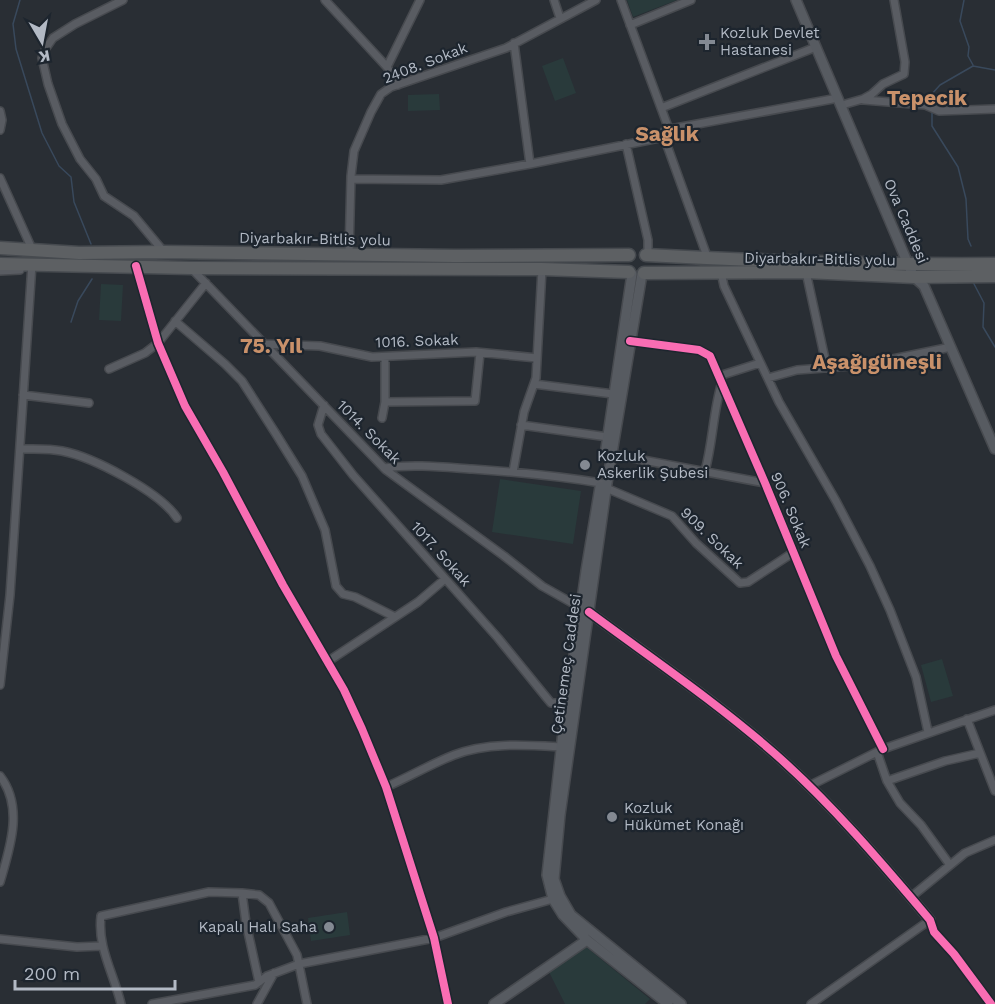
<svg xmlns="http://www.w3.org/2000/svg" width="995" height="1004" font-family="'Work Sans',sans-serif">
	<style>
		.green { fill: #293a3b }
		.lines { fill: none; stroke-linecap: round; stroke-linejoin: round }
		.stream { stroke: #39495c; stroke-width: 1.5 }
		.street-casing { stroke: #474a4f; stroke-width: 10 }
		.secondary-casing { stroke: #474a4f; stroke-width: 12 }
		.highway-casing { stroke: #464a4f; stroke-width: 15 }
		.street { stroke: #595c62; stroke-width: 7 }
		.secondary { stroke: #575b61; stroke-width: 9 }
		.highway { stroke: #5d6063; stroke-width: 12 }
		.cycleway-casing { stroke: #1d252e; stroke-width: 11 }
		.cycleway { stroke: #f96db3; stroke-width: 8 }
		.poi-dot { fill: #838992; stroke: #1d252e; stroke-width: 2 }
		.labels { text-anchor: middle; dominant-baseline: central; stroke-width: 4.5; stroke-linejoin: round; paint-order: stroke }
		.poi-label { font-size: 15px; fill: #b3bac5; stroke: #1d252e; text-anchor: start }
		.street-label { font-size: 15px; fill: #b3bac5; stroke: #1d252e }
		.district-label { font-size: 21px; font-weight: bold; fill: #c9916a; stroke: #1d252e }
	</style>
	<rect width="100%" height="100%" fill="#292e34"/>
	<path class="green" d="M627,0H677L633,17Z
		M563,58L576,93L555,101L542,66Z
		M439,94L440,110L408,111V95Z
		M101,284L123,285L121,321L99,320Z
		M500,479L581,491L573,544L492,532Z
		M942,659L953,696L931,702L921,665Z
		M347,912L350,935L311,941L308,918Z
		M585,946L650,999L645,1004H565L549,972Z"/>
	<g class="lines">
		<path class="stream" d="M20,0L13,24L16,49L42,133L59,166L71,177L74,202L91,244
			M964,0L960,21L969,47L968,56L973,65
			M932,104L931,95L940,85L973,66L995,70
			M932,112V126L958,167L966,199L968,239L971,246
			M973,282L984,303L983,327L995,347
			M71,322L78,301L92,279"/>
		<g class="street-casing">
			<path id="street" d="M123,0L75,24L53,38L46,48L42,58L48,84L62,124L80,159L96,179L104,196L134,216L164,252
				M325,0L387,67L398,85
				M554,0L560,18
				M621,0L667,124L664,137L708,259
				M630,25L691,0
				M514,43L530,164
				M387,67L420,0
				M864,100L925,105L939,111L995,109
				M842,105L863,99L872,94L883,84L904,74L905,62L894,0
				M661,108L816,47
				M0,111L2,120L0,130
				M665,130L838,98
				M626,144L648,240V250L646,255
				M0,178L32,249
				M351,179L441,180L530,164L664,137
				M349,254L351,176L354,151L371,112L381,94L391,87L506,48L596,0
				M136,266L158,343L185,406L223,472L283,585L344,690L362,729L386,787L434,938L448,1004
				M191,268L386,470L504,556L542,586L581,608
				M0,271L20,270
				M721,272L724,286L779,402L836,501L870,566L890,610L916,677L928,732
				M806,272L827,368
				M175,321L225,364L242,381L276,434L302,476L325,530L336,586L343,594L355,597L395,617
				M630,341L699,350L710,356L765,483L836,656L883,749
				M263,344L320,346L372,357L476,352L537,358
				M109,369L145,353L158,343L206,283
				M719,376L760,363
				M768,378L797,370L864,365L951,347
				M534,384L613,394
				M23,395L89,403
				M385,402L475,401L480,353
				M324,405L318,425L321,434L353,475L498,638L546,697L551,703H567
				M382,418L385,402V357
				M521,425L608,437
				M20,449C33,449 48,448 62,451C93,457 160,492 177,518
				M611,454L765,483
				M384,468C413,464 442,467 472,469C515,472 558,476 601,483
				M705,471C713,442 713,411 722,382
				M513,472L524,412L536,378L542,269
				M606,488L672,516L696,543L740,583L748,582L794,552
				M327,662L418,602L445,579
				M0,685L10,595L32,264
				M967,719L995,791
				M877,752L887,781L900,803L921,825L950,865
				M0,776C24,807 10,848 0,882
				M887,781L945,761L980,753
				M809,786L883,749L995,710
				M386,787C409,777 431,764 454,755C487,742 527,745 561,747
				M911,897L965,853L995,840
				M0,939L77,947L102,946
				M259,982L246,923L242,893L259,895L269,903L297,955L307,1004
				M121,1004C114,974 97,947 101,916L209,892L242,893
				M152,1004L255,985L267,976L299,964L434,938L506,912L553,899
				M257,1004L274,973
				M811,1004L930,920L934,932L954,954L991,1004"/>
		</g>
		<g class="secondary-casing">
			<path id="secondary" d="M796,0L908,264L914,277L924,286L995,449
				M642,274L607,483L560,815L554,879L560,896L571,915L681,1004
				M605,455L632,274
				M600,487L586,571L563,732L547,875L553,899L563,915L587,940L668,1004
				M589,612C651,658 716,702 774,753C831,803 881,862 930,920
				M494,1004L587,940"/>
		</g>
		<g class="highway-casing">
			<path id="highway" d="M0,248L79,253L164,252L455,256L629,255
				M646,255C762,261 878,265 995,264
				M0,264L191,268L542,269L629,272
				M644,273L806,272L914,277L995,276"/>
		</g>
		<use href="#street" class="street"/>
		<use href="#secondary" class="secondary"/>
		<use href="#highway" class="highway"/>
		<g class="cycleway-casing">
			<path id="cycleway" d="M136,266L158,343L185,406L223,472L283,585L344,690L362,729L386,787L434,938L448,1004
				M630,341L699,350L710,356L765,483L836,656L883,749
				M589,612C651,658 716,702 774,753C831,803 881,862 930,920L934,932L954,954L991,1004"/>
		</g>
		<use href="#cycleway" class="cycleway"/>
	</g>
	<g class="poi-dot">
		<path d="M704 33h6v6h6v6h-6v6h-6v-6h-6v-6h6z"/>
		<circle cx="585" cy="465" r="6"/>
		<circle cx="612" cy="817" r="6"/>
		<circle cx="329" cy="927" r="6"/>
	</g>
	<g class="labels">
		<g class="poi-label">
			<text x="720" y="33">Kozluk Devlet<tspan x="720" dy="17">Hastanesi</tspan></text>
			<text x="597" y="456">Kozluk<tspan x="597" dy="17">Askerlik Şubesi</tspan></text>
			<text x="624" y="808">Kozluk<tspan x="624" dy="17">Hükümet Konağı</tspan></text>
			<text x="317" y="927" text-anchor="end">Kapalı Halı Saha</text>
		</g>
		<g class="street-label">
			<text transform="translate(425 63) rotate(-21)">2408. Sokak</text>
			<text transform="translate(906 221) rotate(67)">Ova Caddesi</text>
			<text transform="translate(315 239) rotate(1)">Diyarbakır-Bitlis yolu</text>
			<text transform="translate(820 259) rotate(1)">Diyarbakır-Bitlis yolu</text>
			<text transform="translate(417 341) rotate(-2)">1016. Sokak</text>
			<text transform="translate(369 432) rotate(45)">1014. Sokak</text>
			<text transform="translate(791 510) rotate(67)">906. Sokak</text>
			<text transform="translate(712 538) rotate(44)">909. Sokak</text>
			<text transform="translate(441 554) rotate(48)">1017. Sokak</text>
			<text transform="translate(566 664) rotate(-82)">Çetinemeç Caddesi</text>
		</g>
		<g class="district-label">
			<text x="927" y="97">Tepecik</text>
			<text x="667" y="133">Sağlık</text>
			<text x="271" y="345">75. Yıl</text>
			<text x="877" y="361">Aşağıgüneşli</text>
		</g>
	</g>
	<g transform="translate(42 42) rotate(170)" stroke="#1d252e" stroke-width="4.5" paint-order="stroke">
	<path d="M0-4.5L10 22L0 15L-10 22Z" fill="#b3bac5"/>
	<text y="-9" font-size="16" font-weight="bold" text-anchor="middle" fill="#b3bac5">K</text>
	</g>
	<path d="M15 980v9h160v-9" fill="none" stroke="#b3bac5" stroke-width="3"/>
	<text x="24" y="980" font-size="18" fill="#b3bac5" stroke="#1d252e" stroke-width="4.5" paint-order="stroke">200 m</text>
</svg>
